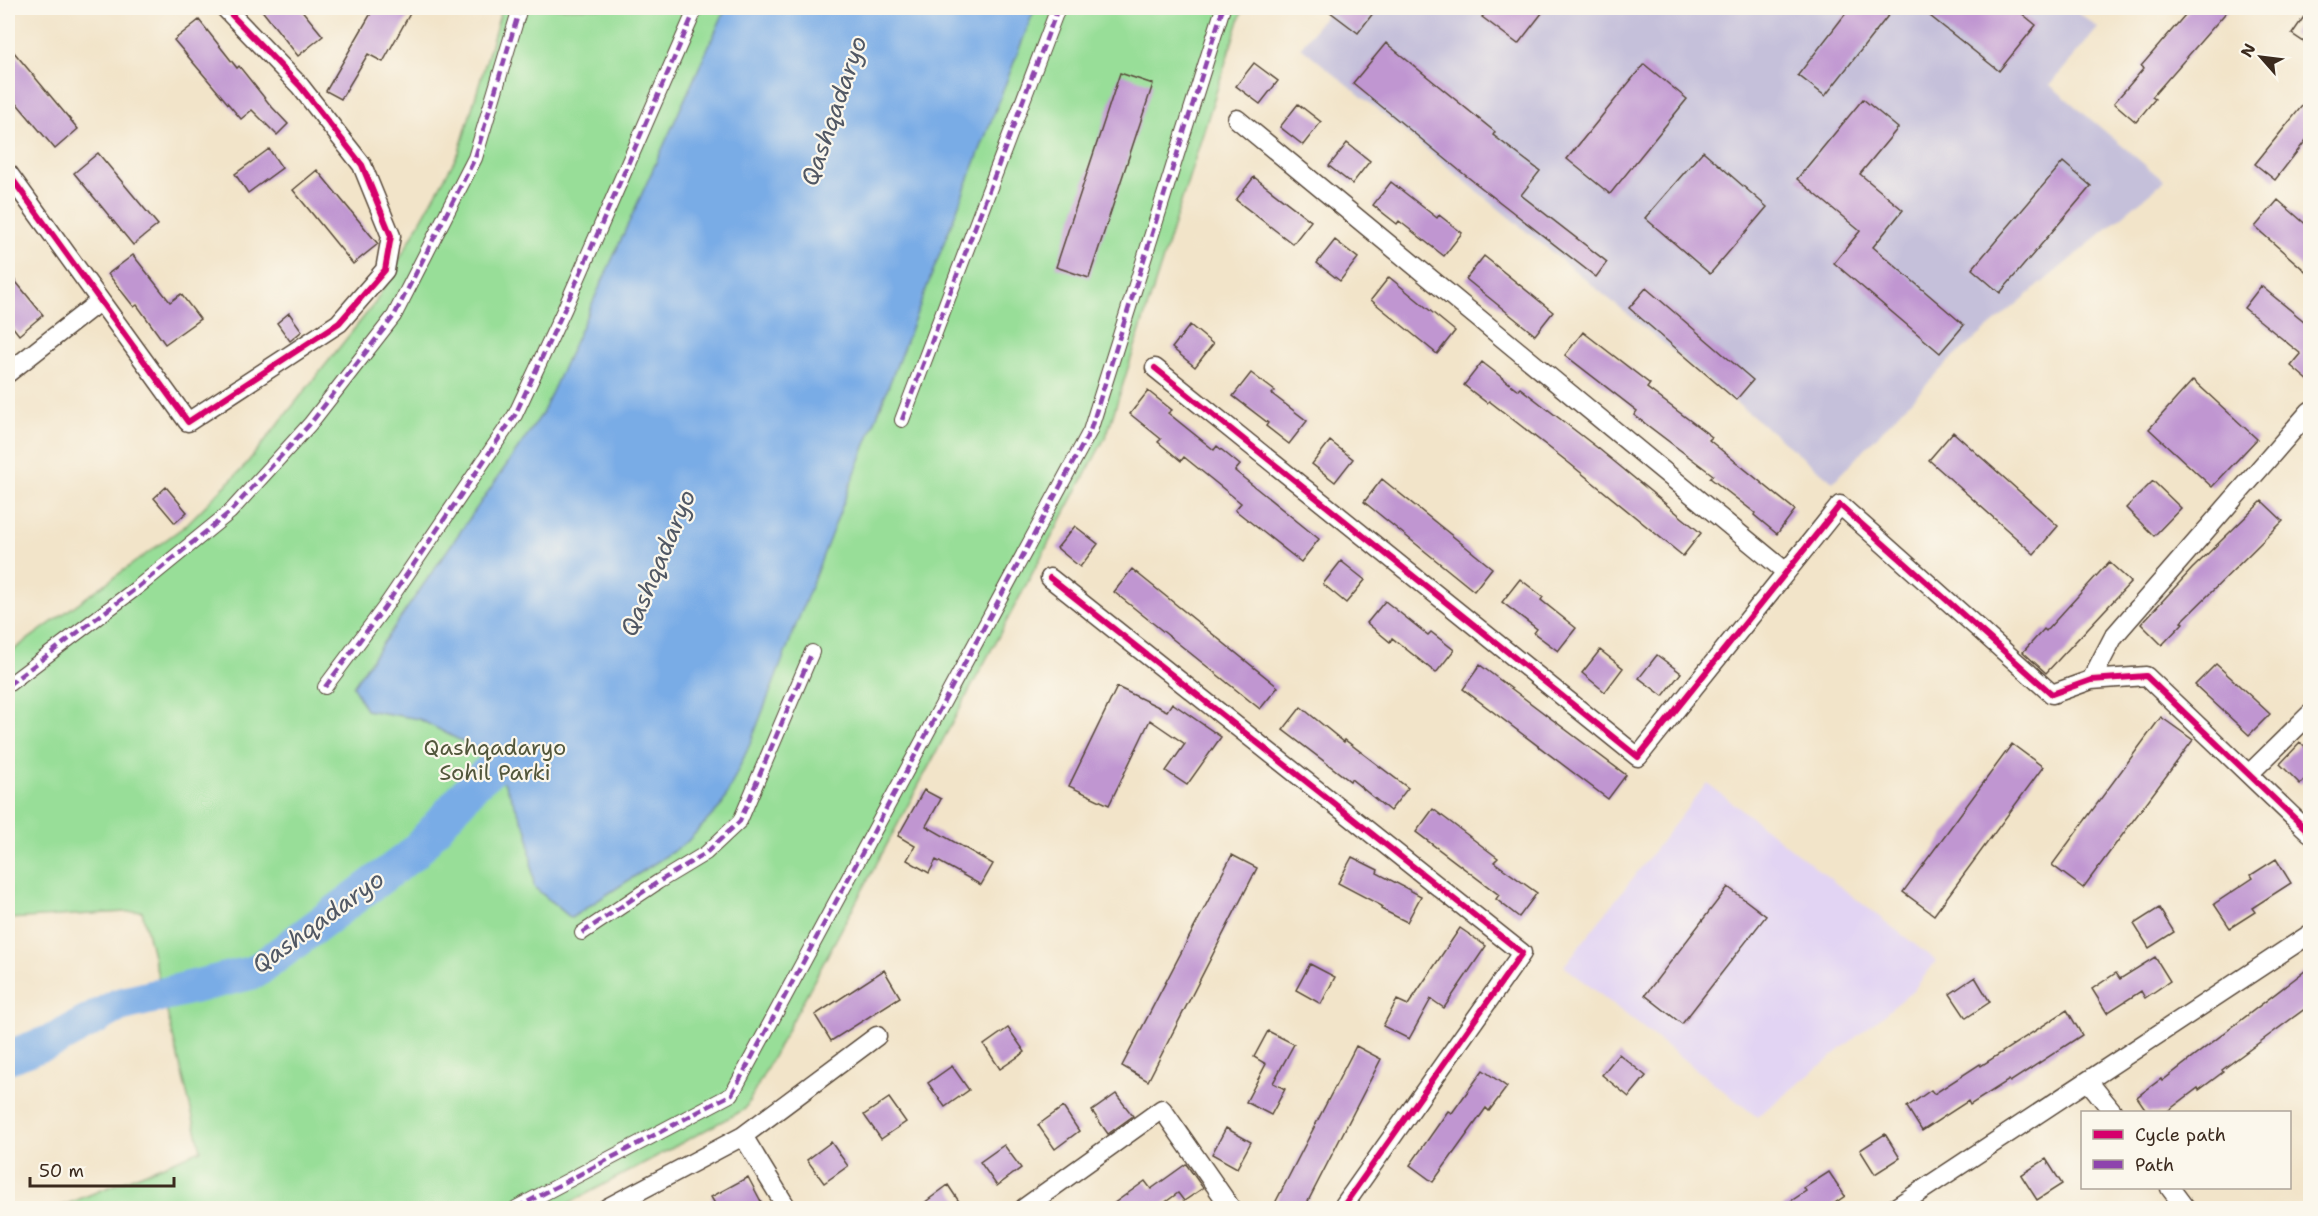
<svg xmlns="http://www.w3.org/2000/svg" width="2318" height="1216" font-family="'Shantell Sans',sans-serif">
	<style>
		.built { fill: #e2d4f3 }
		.industrial { fill: #c5c0da }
		.green { fill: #98de98; stroke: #6a845b; stroke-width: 1.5 }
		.water { fill: #79ace6; stroke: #5a6b82; stroke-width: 1.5 }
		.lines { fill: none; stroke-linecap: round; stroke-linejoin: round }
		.river { stroke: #79ace6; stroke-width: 34 }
		.building { fill: #c096d1 }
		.pedestrian-casing { stroke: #564638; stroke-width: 16 }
		.minor-casing { stroke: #564638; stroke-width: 21 }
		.pedestrian { stroke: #fff; stroke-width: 14 }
		.minor { stroke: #fff; stroke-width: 18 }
		.quiet { stroke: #8e44ad; stroke-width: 4.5; stroke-dasharray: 9 4.5; stroke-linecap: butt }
		.cycleway-casing { stroke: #fbf7ec; stroke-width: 10 }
		.cycleway { stroke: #d6006c; stroke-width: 6 }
		.labels { text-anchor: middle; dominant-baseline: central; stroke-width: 4.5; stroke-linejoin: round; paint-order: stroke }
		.park-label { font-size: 22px; fill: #52573c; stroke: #fbf7ec }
		.water-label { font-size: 24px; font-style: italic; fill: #515864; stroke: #fbf7ec }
	</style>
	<rect width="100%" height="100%" fill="#fbf7ec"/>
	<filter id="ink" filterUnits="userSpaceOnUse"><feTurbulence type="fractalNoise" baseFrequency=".0167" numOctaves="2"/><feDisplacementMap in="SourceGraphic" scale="12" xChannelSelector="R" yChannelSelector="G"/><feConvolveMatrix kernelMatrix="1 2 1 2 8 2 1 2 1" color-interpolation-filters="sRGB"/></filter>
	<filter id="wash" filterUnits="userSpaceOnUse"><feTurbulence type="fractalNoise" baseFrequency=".008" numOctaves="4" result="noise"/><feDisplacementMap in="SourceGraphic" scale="24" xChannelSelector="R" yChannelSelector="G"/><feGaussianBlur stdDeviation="1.35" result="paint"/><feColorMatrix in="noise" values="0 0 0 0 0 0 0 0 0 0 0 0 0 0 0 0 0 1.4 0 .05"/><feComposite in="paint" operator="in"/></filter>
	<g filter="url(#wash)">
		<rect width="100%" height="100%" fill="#f2e4c9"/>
		<path class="built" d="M1707,783L1936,961L1913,991L1757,1117L1564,966Z"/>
		<path class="industrial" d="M1331,8H2073L2098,28L2050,85L2164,181L1951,359L1833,482L1301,47Z"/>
		<path class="green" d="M502,8H1243L1107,434L745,1109L560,1208H57L201,1150L142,911L8,919V654L185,526L243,468L375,303L459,152Z"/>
		<path class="water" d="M726,8H1035L750,744L722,805L686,843L571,918L534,887L528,833L505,784L467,744L419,719L366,710L353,686L542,414Z"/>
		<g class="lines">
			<path class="river" d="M8,1057L55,1040L119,1005L255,972L414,853L475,783L527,739"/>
		</g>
		<g id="blocks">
			<path class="building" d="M260,8H300L323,36L298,56Z
				M374,8H413L383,62L368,54L341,99L326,91Z
				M1325,8H1377L1358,33Z
				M1490,8H1546L1518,44L1482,17Z
				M1850,8H1894L1825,96L1798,75Z
				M1920,8H2015L2036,25L1999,71Z
				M2191,8H2230L2152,97L2155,99L2136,122L2114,103L2144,68L2141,66Z
				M2310,8V46L2292,34Z
				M199,20L237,68L239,66L271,106L288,124L277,135L252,110L241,119L174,40Z
				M1386,43L1495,132L1493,135L1540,171L1521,195L1607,262L1596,277L1460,171L1353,83Z
				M8,45L78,129L55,149L8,93Z
				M1254,63L1278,81L1260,104L1236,86Z
				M1644,64L1687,99L1610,194L1567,159Z
				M1120,73L1153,84L1089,278L1056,267Z
				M2310,96V135L2275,180L2255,164Z
				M1863,99L1898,128L1860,174L1903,210L1873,247L1964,325L1940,353L1834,263L1860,231L1797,179Z
				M1298,104L1321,122L1303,145L1280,127Z
				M1347,143L1370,161L1352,184L1329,166Z
				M269,149L282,168L248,193L235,174Z
				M1703,151L1767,207L1710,274L1645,218Z
				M98,153L158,225L133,245L74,173Z
				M2063,162L2091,186L2000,293L1972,269Z
				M317,170L378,244L353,264L293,190Z
				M1254,177L1311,221L1293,244L1236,200Z
				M1391,182L1437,218L1439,215L1462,233L1444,256L1399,221L1397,224L1373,205Z
				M2278,200L2310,228V275L2255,227Z
				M1335,240L1358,258L1340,281L1317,263Z
				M133,255L170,302L181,294L200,319L165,344L137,305L134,307L108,274Z
				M1484,256L1553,312L1535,335L1466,279Z
				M8,272L43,315L19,335L8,321Z
				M1389,277L1455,331L1437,354L1371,300Z
				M2261,286L2310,326V382L2291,366L2301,354L2244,308Z
				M1646,288L1753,380L1736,400L1629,308Z
				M289,313L302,331L290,341L277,323Z
				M1190,325L1213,344L1195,367L1172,348Z
				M1583,332L1650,384L1647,388L1712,437L1709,440L1795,510L1777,534L1754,515L1755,513L1710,478L1713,475L1634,415L1637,411L1565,355Z
				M1482,362L1518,390L1520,388L1599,449L1701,533L1683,556L1569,463L1489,401L1487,403L1464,385Z
				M1251,373L1275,391L1272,394L1307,421L1289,444L1266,426L1268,423L1233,396Z
				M2193,380L2257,439L2212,487L2149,429Z
				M1148,391L1172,410L1168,413L1214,450L1217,446L1240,465L1235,471L1319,539L1301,562L1235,510L1241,503L1184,457L1181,461L1158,442L1161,439L1130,414Z
				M1953,432L2058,526L2034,554L1929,460Z
				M1330,441L1353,459L1335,482L1312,464Z
				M1382,479L1492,568L1474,591L1364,502Z
				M2153,481L2181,508L2154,536L2126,508Z
				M166,487L187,512L175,523L154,498Z
				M2262,501L2283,521L2181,622L2183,623L2162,645L2141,624L2192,569Z
				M1075,526L1098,544L1080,567L1057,548Z
				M1341,561L1365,580L1346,603L1323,584Z
				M2109,562L2131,582L2046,673L2023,652L2044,629L2046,631Z
				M1132,569L1278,687L1260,709L1114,592Z
				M1520,579L1543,597L1541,600L1576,628L1558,651L1534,633L1537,629L1502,602Z
				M1385,601L1428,635L1431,632L1454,650L1436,673L1392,638L1390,642L1367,623Z
				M1600,650L1623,668L1605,692L1582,673Z
				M1657,655L1681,673L1663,696L1639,678Z
				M2216,664L2270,714L2249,735L2195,685Z
				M1480,665L1626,775L1608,799L1463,689Z
				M1117,687L1167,711L1172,703L1221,737L1187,785L1166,771L1185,744L1150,720L1109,805L1069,786Z
				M1301,707L1344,742L1345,740L1408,788L1390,811L1351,779L1350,781L1283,730Z
				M2161,717L2193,740L2083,888L2052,865Z
				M2300,743L2310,752V774L2300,784L2280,764Z
				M2012,744L2043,767L1934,915L1903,892Z
				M924,790L941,799L926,826L993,864L981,885L936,860L929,873L907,860L915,846L898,836Z
				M1433,809L1498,858L1494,862L1537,893L1519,917L1496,899L1499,895L1416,832Z
				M1232,855L1257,868L1148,1081L1122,1066Z
				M1352,857L1378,870L1377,873L1421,896L1407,922L1381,909L1382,906L1338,883Z
				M2276,859L2291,883L2252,908L2255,912L2230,928L2214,904L2253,878L2251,875Z
				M1728,887L1766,916L1682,1024L1645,995Z
				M2159,908L2174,932L2149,948L2134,924Z
				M1460,928L1486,946L1444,1008L1431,999L1409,1039L1383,1026L1397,1000L1408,1005Z
				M2155,957L2170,981L2145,998L2141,991L2107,1013L2092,989L2116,973L2120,979Z
				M1310,964L1335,977L1321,1004L1296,990Z
				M2310,967V1005L2222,1070L2223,1072L2199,1090L2198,1088L2165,1113H2148L2137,1097L2161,1079L2162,1081Z
				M884,970L900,997L831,1041L815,1015Z
				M1975,977L1990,1002L1966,1018L1950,994Z
				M2067,1010L2082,1035L2010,1082L2009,1080L1970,1105L1968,1101L1922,1131L1907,1107L1931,1090L1934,1094L1980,1064L1981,1066Z
				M1008,1028L1025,1052L1000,1069L984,1045Z
				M1268,1031L1294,1044L1273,1083L1285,1089L1271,1115L1246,1102L1266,1064L1254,1057Z
				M1356,1046L1381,1059L1304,1209H1272Z
				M1619,1054L1646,1076L1629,1097L1602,1075Z
				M952,1066L969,1090L945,1107L928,1083Z
				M1483,1070L1507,1087L1489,1111L1486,1108L1433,1182L1410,1165L1448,1111L1452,1113Z
				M1116,1094L1133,1116L1108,1134L1092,1111Z
				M889,1098L906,1122L881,1139L864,1115Z
				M1063,1107L1079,1131L1055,1149L1038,1125Z
				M1226,1128L1251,1142L1237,1168L1212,1154Z
				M1885,1134L1900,1158L1875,1174L1860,1150Z
				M831,1142L848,1166L824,1183L807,1160Z
				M1004,1145L1021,1168L997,1186L980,1162Z
				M2046,1159L2062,1184L2037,1200L2021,1175Z
				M1186,1164L1203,1188L1184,1201L1178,1193L1156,1209H1106L1145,1181L1151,1189Z
				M1829,1172L1845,1196L1826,1209H1779L1806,1191L1804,1188Z
				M748,1177L765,1209H718L711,1197Z
				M948,1185L964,1209H916Z"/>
		</g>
	</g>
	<g filter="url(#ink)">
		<use href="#blocks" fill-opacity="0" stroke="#564638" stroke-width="1.5"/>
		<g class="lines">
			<g class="pedestrian-casing">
				<path id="pedestrian" d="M902,420L1058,8
					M8,685L138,587L230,512L310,424L394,316L475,158L520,8
					M325,687L384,608L515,415L565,308L696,8
					M582,933L658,882L706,853L740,821L812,652
					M516,1208L732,1094L1090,431L1223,8"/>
			</g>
			<g class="minor-casing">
				<path id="minor" d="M1237,119L1786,572
					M8,173L188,422L339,323L385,270L391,236L362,165L300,86L225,8
					M1155,368L1638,757L1840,505L2052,694L2091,680L2146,676L2310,833
					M8,373L100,301
					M1050,578L1522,953L1342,1208
					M2091,680L2114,636L2310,411
					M2249,774L2310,714
					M2088,1081L2113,1112
					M743,1136L787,1208
					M2170,1188L2185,1208
					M607,1208L743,1136L877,1036
					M1024,1208L1162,1109L1231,1208
					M1895,1208L2310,934"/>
			</g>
			<use href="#pedestrian" class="pedestrian"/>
			<use href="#minor" class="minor"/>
			<path class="quiet" d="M902,420L1058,8
				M8,685L138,587L230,512L310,424L394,316L475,158L520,8
				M325,687L384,608L515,415L565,308L696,8
				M582,933L658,882L706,853L740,821L812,652
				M516,1208L732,1094L1090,431L1223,8"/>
			<g class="cycleway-casing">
				<path id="cycleway" d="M8,173L188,422L339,323L385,270L391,236L362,165L300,86L225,8
					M1155,368L1638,757L1840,505L2052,694L2091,680L2146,676L2310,833
					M1050,578L1522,953L1342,1208"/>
			</g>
			<use href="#cycleway" class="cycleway"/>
		</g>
	</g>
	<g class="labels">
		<g class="park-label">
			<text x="495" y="747">Qashqadaryo<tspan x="495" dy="25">Sohil Parki</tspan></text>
		</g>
		<g class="water-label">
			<text transform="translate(834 111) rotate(-71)">Qashqadaryo</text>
			<text transform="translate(658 563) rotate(-67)">Qashqadaryo</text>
			<text transform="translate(318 922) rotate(-36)">Qashqadaryo</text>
		</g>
	</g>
	<rect width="2318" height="1216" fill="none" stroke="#fbf7ec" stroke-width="30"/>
	<rect x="2081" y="1111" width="210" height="78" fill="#fbf7ec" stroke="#aea59a" stroke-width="1.5"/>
	<rect x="2093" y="1130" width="30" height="9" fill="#d6006c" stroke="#aea59a" stroke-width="1.5"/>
	<text x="2135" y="1141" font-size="18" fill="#3b2a1e">Cycle path</text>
	<rect x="2093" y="1160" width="30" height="9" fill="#8e44ad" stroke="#aea59a" stroke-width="1.5"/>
	<text x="2135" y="1171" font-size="18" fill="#3b2a1e">Path</text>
	<g transform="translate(2261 57) rotate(298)" stroke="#fbf7ec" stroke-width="4.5" paint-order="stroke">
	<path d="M0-4.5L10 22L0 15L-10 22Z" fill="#3b2a1e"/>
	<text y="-9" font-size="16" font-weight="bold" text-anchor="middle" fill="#3b2a1e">N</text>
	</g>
	<path d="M30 1177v9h144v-9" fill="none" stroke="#3b2a1e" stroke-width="3"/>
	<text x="39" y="1177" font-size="18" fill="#3b2a1e" stroke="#fbf7ec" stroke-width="4.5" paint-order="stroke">50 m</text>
</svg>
